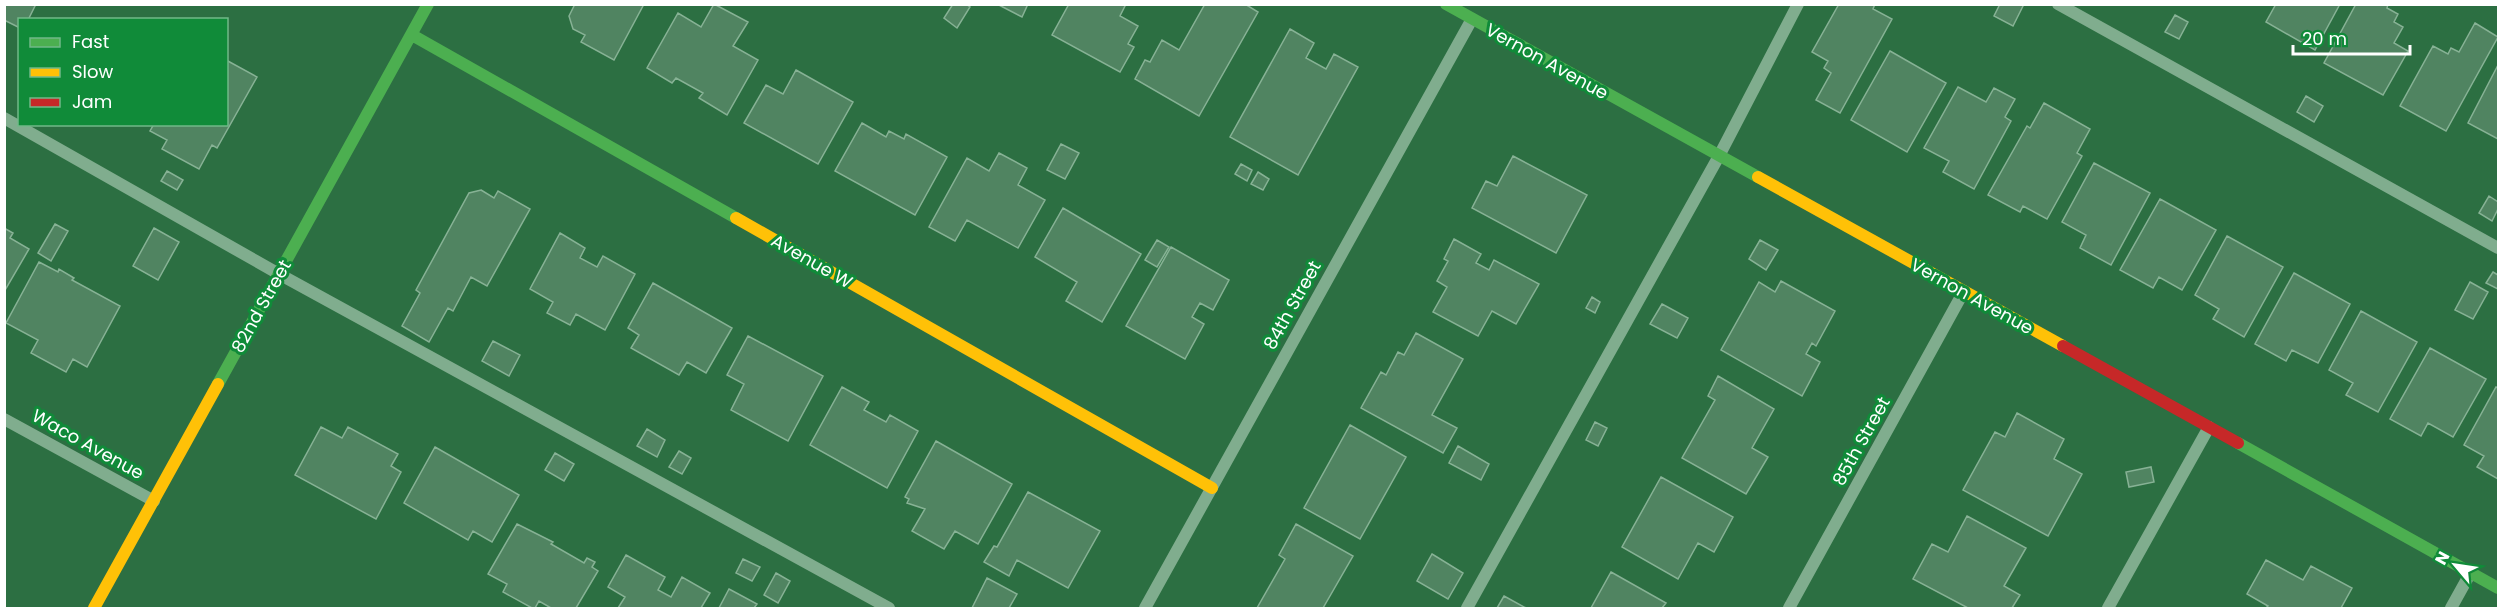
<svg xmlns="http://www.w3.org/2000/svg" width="2503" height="613" font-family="Poppins,sans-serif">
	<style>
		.building { fill: #508461; stroke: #87b295; stroke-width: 1.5 }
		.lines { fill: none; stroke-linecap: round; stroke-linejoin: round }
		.lane { stroke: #80ad8e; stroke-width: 12 }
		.street { stroke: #80ad8e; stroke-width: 12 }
		.fast { stroke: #4caf50; stroke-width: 12 }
		.slow { stroke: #ffc107; stroke-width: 12 }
		.jam { stroke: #c62828; stroke-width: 12 }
		.labels { text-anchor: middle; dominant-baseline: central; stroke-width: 6; stroke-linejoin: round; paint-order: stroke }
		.street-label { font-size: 18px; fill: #fff; stroke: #108b39 }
	</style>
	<rect width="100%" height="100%" fill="#2c6f42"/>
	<path class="building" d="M4,4H36L28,20H20V28L4,20Z
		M575,4H644L614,60L581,42L585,35L573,29L569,16Z
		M714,4L748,22L733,46L758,60L727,115L699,98L703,93L676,78L672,83L647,68L678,13L701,27Z
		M953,4H966L970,7L957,28L944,18Z
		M997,4H1028L1022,17Z
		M1069,4H1126L1120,16L1138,26L1128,44L1134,47L1120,72L1052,35Z
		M1205,4H1245L1258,12L1199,116L1135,79L1145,60L1150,62L1162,40L1179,50Z
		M1839,4H1875L1873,9L1892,19L1840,113L1816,100L1831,73L1824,68L1828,61L1812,52Z
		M2000,4H2024L2013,26L1994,16Z
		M2276,4H2340L2315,50L2266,22Z
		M2356,4H2388L2387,8L2398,14L2394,22L2403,27L2394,43L2408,51L2383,95L2324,63Z
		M2175,15L2188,22L2179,39L2165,32Z
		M2475,23L2498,37L2446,131L2400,106L2433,46L2448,54L2451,48L2459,52Z
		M1290,29L1314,43L1306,58L1326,69L1334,54L1358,67L1298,175L1230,137Z
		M1890,51L1946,83L1907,152L1851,120Z
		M226,60L257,77L217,148L212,145L199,169L162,149L167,140L150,131L154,124H226Z
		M2498,65V139L2468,123Z
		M796,70L853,102L818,164L744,123L766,85L783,94Z
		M1958,87L1986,102L1994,88L2015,99L2005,117L2011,121L1974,189L1943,172L1949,161L1924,148Z
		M2306,96L2323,106L2314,122L2297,112Z
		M2044,103L2090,129L2077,153L2082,156L2047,219L2023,206L2020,212L1988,195L2027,126L2030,128Z
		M862,123L886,137L889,131L904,139L906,134L947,157L915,215L835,171Z
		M1061,144L1079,153L1065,179L1047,170Z
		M999,153L1027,168L1018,185L1045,200L1018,248L967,220L955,241L929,227L967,158L989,171Z
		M1513,156L1587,195L1556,253L1472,208L1486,181L1497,186Z
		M2094,163L2150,193L2111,265L2080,248L2086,235L2062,222Z
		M1241,164L1252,170L1247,181L1235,174Z
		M167,171L183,180L177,190L161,181Z
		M1258,172L1269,179L1263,190L1251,184Z
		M481,190L494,198L498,191L530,209L487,286L471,277L453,311L448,308L429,342L402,326L420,293L416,290L469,193Z
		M2489,196L2498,202V209L2492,221L2479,213Z
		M2160,199L2216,230L2182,290L2159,277L2153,288L2120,270Z
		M1063,208L1141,254L1102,322L1066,301L1077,282L1035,257Z
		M55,224L68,231L51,261L38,253Z
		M4,228L13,233L10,238L29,249L4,292Z
		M154,228L179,242L158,280L133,266Z
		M560,233L585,248L580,258L597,267L603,256L635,274L605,330L576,314L570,325L547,313L553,302L530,289Z
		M2227,236L2283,267L2244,337L2213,319L2219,309L2195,295Z
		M1454,239L1481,254L1476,263L1489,270L1494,260L1539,284L1516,324L1492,311L1478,336L1433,312L1447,287L1437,281L1448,261L1444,259Z
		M1157,240L1169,247L1157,267L1145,260Z
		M1760,240L1778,250L1766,270L1749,259Z
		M1171,247L1229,280L1213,310L1200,303L1192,317L1204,324L1185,359L1126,326Z
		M39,262L58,272L59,269L74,278L72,280L120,306L87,367L73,359L66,372L31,353L38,340L6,323Z
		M2493,272L2498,275V289L2486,283Z
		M2294,273L2350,304L2318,363L2292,350L2286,361L2255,344Z
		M1781,281L1835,311L1816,346L1812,343L1806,354L1820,362L1802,396L1721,350L1759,282L1775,292Z
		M2470,282L2488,292L2473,319L2455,310Z
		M653,283L732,328L706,373L687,362L679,375L631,348L639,335L628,328Z
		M1592,297L1600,302L1595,313L1586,308Z
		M1662,304L1688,318L1677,338L1650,324Z
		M2361,311L2417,342L2378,412L2346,395L2353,383L2329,370Z
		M1416,333L1463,359L1432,415L1457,428L1443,453L1361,408L1381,372L1386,375L1398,352L1404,355Z
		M748,336L823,376L788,441L731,410L744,384L727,375Z
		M493,341L520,355L509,376L482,361Z
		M2430,348L2486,379L2453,437L2428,423L2421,436L2390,419Z
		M1718,376L1774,409L1752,448L1768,457L1746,494L1682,458L1715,400L1708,396Z
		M842,387L869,402L864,410L886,422L890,415L918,431L887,488L810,445Z
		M2496,387L2498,388V479L2477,467L2484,456L2464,445Z
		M2017,413L2064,439L2054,459L2082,474L2048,536L1963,490L1995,432L2005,437Z
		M1595,422L1607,428L1598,446L1586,440Z
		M1350,425L1406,457L1360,539L1304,508Z
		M321,427L342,438L348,427L398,454L391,466L401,472L376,519L295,475Z
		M647,429L665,440L657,457L637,446Z
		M936,441L1012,484L978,544L955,531L944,549L912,531L925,509L907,503L909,499L905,497Z
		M1458,446L1489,464L1481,480L1449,463Z
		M435,447L519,495L492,542L473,531L468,540L404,503Z
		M679,451L691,458L682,474L669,467Z
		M555,453L574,464L564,481L545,470Z
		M2151,467L2154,482L2129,487L2126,472Z
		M1661,477L1733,517L1714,552L1698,543L1678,579L1622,547Z
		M1028,492L1100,531L1068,588L1017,560L1009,576L984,562L994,546L997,547Z
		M1967,516L2026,548L2004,586L2020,595L2012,608H1968L1913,579L1932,544L1948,552Z
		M517,524L553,542L551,544L584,563L587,558L595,562L592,567L598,571L576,608H551L539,601L535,608H532L503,592L507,584L488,574Z
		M1296,524L1353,556L1323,608H1257L1285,559L1279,555Z
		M1432,554L1463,573L1448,599L1417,581Z
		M626,555L665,577L658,590L671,597L682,577L710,593L701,608H618L625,597L608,587Z
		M743,559L760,567L752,581L736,573Z
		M2266,560L2303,580L2311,566L2352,588L2341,608H2266L2268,606L2247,594Z
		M1611,572L1666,603L1662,608H1591Z
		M776,573L790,581L778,603L764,595Z
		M987,578L1017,594L1009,608H972Z
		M729,589L757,604L754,608H719Z
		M1504,596L1526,608H1497Z"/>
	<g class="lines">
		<path class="lane" d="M2058,4L2498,248
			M4,118L279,274L889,608
			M1467,608L1719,156L1798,4
			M2108,608L2209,427"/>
		<path class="street" d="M4,419L154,501
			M1145,608L1472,19
			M1789,608L1964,291
			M2451,608L2471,572"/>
		<path class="fast" d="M1446,4L1758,177
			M412,35L736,218
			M218,384L428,4
			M2238,443L2498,588"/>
		<path class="slow" d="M1758,177L2063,346
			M736,218L1212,488
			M94,608L218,384"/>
		<path class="jam" d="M2063,346L2238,443"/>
	</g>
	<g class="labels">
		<g class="street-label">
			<text transform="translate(1547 61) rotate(29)">Vernon Avenue</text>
			<text transform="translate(812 261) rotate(30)">Avenue W</text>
			<text transform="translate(1972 296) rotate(29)">Vernon Avenue</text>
			<text transform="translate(1292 305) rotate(-61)">84th Street</text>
			<text transform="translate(261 306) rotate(-61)">82nd Street</text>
			<text transform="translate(1861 441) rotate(-61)">85th Street</text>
			<text transform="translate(88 444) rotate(29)">Waco Avenue</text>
		</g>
	</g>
	<rect width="2503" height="613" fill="none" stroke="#ffffff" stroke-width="12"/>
	<rect x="18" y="18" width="210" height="108" fill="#108b39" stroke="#70b988" stroke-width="1.5"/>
	<rect x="30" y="38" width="30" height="9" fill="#4caf50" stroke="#70b988" stroke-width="1.5"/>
	<text x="72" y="48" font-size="18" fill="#ffffff">Fast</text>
	<rect x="30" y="68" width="30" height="9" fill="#ffc107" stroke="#70b988" stroke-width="1.5"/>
	<text x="72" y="78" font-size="18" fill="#ffffff">Slow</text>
	<rect x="30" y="98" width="30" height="9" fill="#c62828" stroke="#70b988" stroke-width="1.5"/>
	<text x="72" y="108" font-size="18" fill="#ffffff">Jam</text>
	<g transform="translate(2455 565) rotate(299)" stroke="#108b39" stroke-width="4.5" paint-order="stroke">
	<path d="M0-4.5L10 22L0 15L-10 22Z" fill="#ffffff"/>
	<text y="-9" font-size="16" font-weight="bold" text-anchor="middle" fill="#ffffff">N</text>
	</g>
	<path d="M2293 45v9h117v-9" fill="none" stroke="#ffffff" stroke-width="3"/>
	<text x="2302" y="45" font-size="18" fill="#ffffff" stroke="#108b39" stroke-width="4.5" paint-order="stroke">20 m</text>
</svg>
